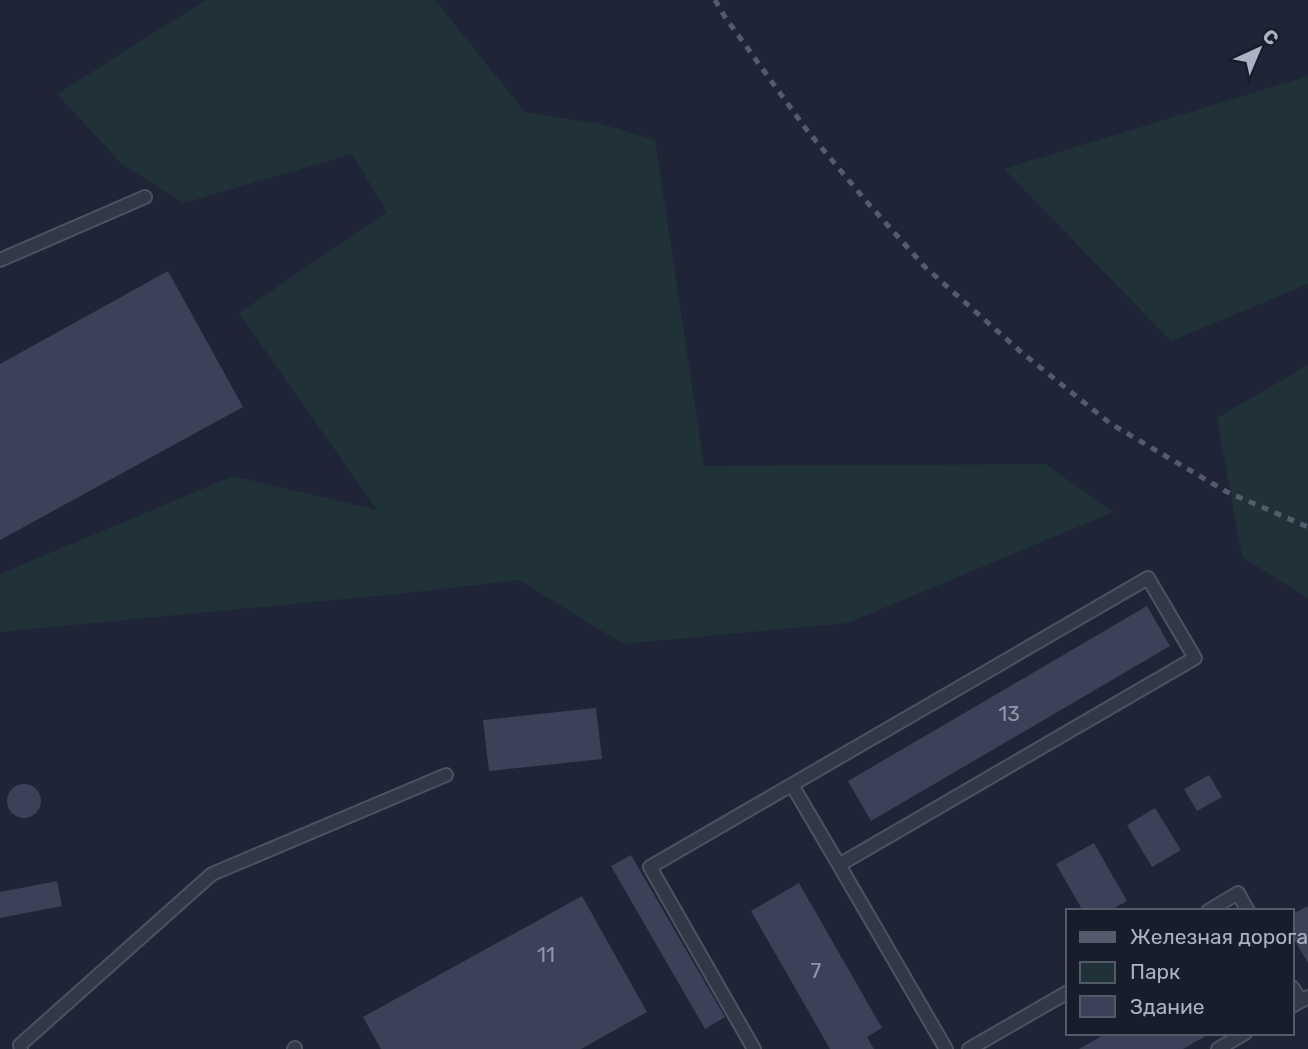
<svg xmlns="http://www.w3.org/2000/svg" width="1308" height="1049" font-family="Rubik,sans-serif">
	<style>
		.green { fill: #213138 }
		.building { fill: #3b4257 }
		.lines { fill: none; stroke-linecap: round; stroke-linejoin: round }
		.service-casing { stroke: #4d5262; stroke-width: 16 }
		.service { stroke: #333847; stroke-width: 12 }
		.rail { stroke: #545b6f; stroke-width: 5; stroke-dasharray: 7 7; stroke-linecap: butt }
		.labels { text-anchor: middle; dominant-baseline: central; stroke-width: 5; stroke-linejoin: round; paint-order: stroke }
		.number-label { font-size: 21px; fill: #9096a9 }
	</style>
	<rect width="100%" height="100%" fill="#1f2537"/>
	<path class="green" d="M206,0H435L525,112L601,124L655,140L704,466L1045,464L1113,512L848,623L623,644L519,580L398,594L0,632V574L233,476L377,510L239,313L387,212L352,154L184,203L123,165L57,94Z
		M1308,76V284L1171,341L1004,169Z
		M1308,365V598L1242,557L1217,418Z"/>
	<path class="building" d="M168,271L243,407L0,540V364Z
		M1147,606L1170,646L871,821L848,781Z
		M596,708L602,759L489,771L483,720Z
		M1209,775L1222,797L1197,811L1184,789Z
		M7 801a17 17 0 1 1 34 0a17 17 0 1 1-34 0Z
		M1155,808L1181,850L1152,867L1127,825Z
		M1094,843L1127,901L1109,911H1083L1056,864Z
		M631,855L725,1017L705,1029L611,866Z
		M57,881L62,906L0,918V892Z
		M799,883L882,1028L867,1037L874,1049H830L751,911Z
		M582,896L647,1012L581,1049H381L363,1017Z
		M1308,906V963L1292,936V914Z
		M1107,1033H1211L1183,1049H1079Z"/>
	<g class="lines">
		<g class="service-casing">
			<path id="service" d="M0,260L145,197
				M792,785L839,865
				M1208,911L1238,893L1248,911
				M1292,987L1301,1001
				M1292,1006L1308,997
				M21,1049L20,1045L212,874L446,775
				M294,1049L295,1048
				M754,1049L650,867L1148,578L1195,658L839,865L946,1049
				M969,1049L1068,992
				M1218,1049L1245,1033"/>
		</g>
		<use href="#service" class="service"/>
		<path class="rail" d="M715,0L725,17L806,129L866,201L925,267L1021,352L1111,424L1227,492L1308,527"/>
	</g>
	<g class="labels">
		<g class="number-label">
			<text x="1009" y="713">13</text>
			<text x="546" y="954">11</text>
			<text x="816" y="970">7</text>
		</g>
	</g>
	<rect x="1066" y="909" width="228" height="126" fill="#181d2c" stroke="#535969" stroke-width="2"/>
	<rect x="1080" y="932" width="35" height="10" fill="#545b6f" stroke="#535969" stroke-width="2"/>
	<text x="1130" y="944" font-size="21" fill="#acb2c4">Железная дорога</text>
	<rect x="1080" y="962" width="35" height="21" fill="#213138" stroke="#535969" stroke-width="2"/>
	<text x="1130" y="979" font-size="21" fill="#acb2c4">Парк</text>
	<rect x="1080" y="996" width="35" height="21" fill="#3b4257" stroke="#535969" stroke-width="2"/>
	<text x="1130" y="1014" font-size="21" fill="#acb2c4">Здание</text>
	<g transform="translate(1259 49) rotate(44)" stroke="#181d2c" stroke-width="5" paint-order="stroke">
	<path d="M0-5L12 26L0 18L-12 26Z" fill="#acb2c4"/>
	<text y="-10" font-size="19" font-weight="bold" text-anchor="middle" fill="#acb2c4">С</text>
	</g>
</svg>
